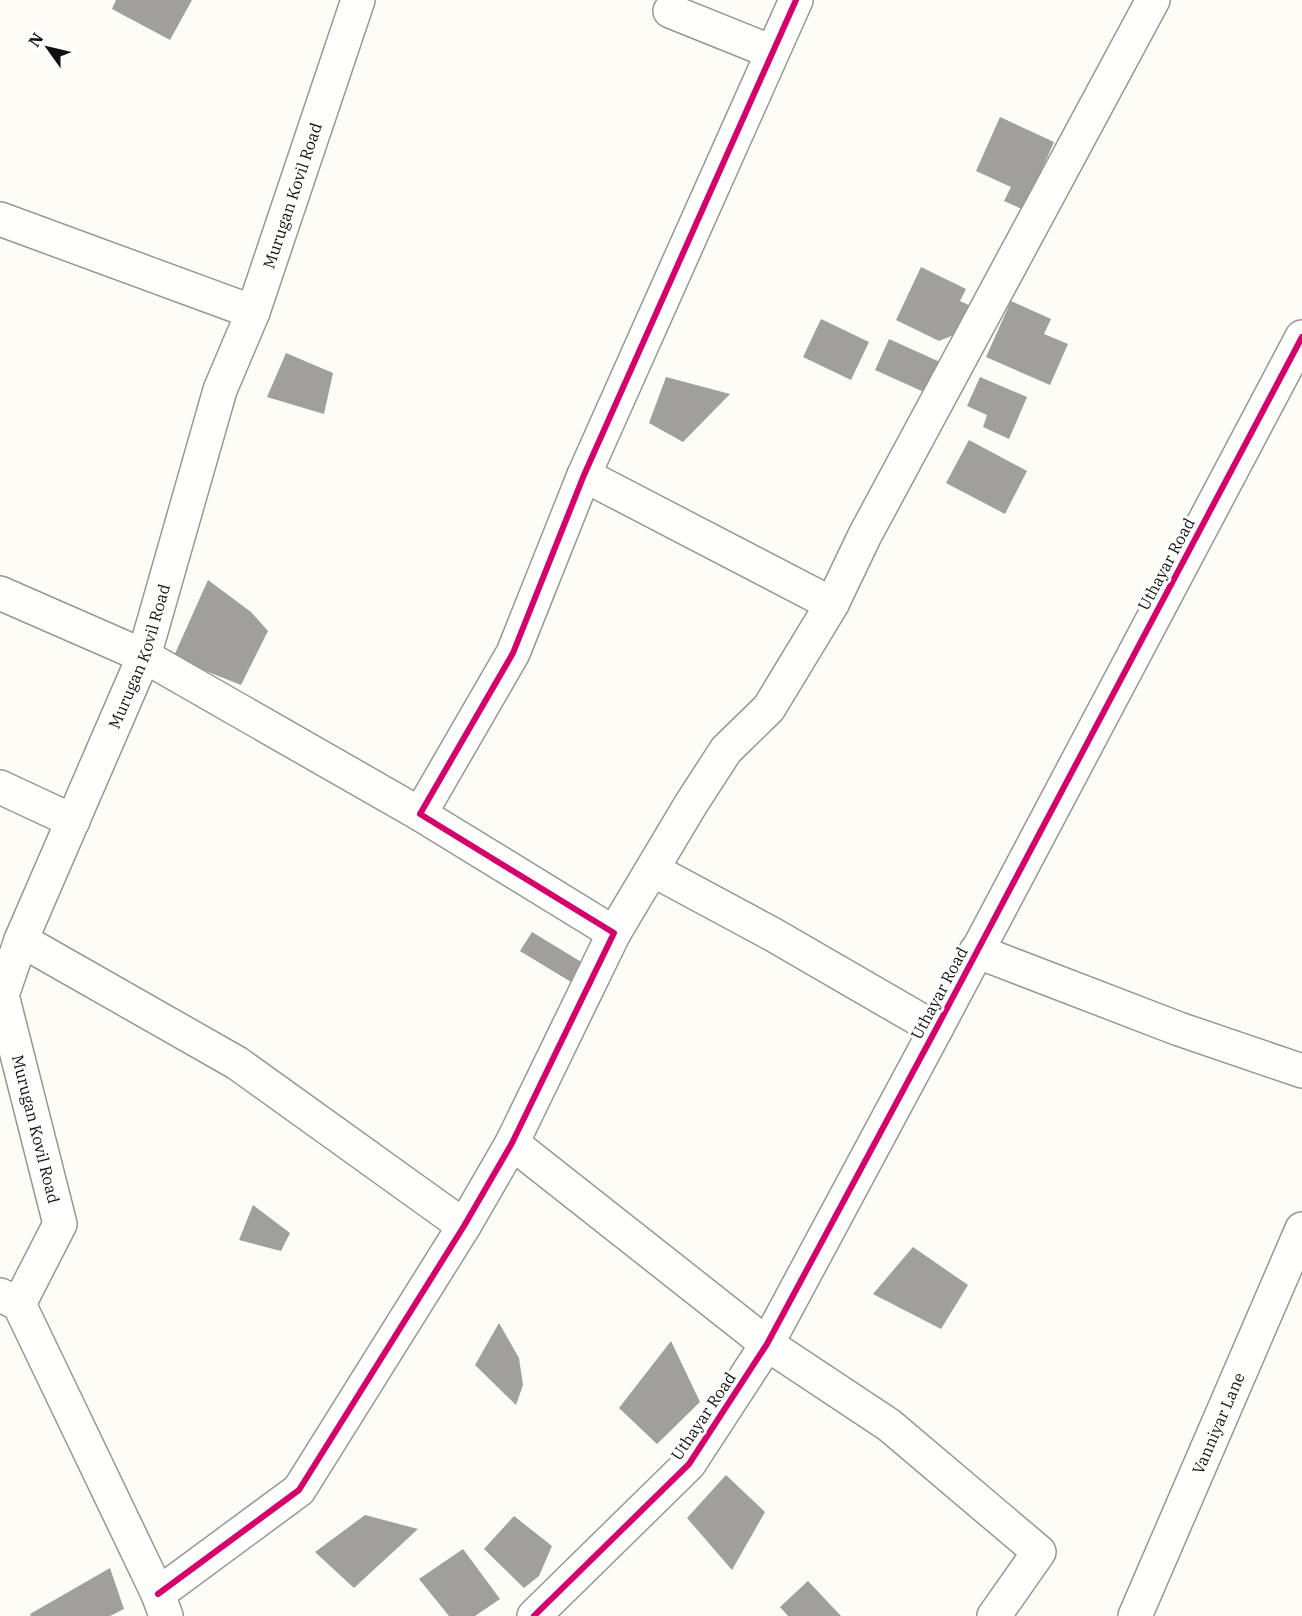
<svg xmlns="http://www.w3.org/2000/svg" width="1302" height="1616" font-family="'IBM Plex Serif',serif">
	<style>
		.building { fill: #a19f9c }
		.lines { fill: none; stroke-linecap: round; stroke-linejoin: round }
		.minor-casing { stroke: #979795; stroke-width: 36 }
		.minor { stroke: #fffffe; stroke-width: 33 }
		.cycleway-casing { stroke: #fff; stroke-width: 10 }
		.cycleway { stroke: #d6006c; stroke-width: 6 }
		.labels { text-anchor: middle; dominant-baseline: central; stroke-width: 6; stroke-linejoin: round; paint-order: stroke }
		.street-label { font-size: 16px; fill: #111; stroke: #fff }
	</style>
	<rect width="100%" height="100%" fill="#fdfcf7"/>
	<path class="building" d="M116,0H192L170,40L112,9Z
		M1000,117L1054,142L1024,210L1004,201L1011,187L976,171Z
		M921,267L966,289L960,301L973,307L961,332L939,341L896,320Z
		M1011,301L1051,319L1044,334L1068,344L1050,385L986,357Z
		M821,319L869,342L851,380L803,357Z
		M889,339L940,362L926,393L875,370Z
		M286,353L333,373L324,414L267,397Z
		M666,377L730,394L683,442L649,423Z
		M980,377L1027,397L1009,439L983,427L987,415L967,406Z
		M969,440L1027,471L1005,514L946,483Z
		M208,580L251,612L268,631L241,685L173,658Z
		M532,932L583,963L571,982L520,951Z
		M253,1205L290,1233L281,1251L239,1240Z
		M913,1247L968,1285L941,1329L873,1294Z
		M499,1323L519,1358L523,1385L516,1405L475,1365Z
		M671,1341L700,1402L657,1444L619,1408Z
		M726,1475L765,1512L732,1570L687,1518Z
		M365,1515L418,1529L354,1588L315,1552Z
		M514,1516L552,1546L539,1576L524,1588L484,1549Z
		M463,1549L500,1599L475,1616H449L419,1579Z
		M110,1568L124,1609L110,1616H31L30,1614Z
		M808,1581L841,1616H788L780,1607Z"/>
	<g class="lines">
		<g class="minor-casing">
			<g id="minor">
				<path d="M670,11L772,52"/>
				<path d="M0,219L253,312"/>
				<path d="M584,475L832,604"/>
				<path d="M0,593L144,656L420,814"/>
				<path d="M0,787L73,821"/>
				<path d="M653,870L772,934L936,1029"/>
				<path d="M614,933L691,804L726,750L769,708L832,604L865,535L1153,0"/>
				<path d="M21,940L237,1063L464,1226"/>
				<path d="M976,951L1179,1029L1302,1071"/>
				<path d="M512,1143L767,1344L889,1425L1039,1552L994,1616"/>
				<path d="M0,1295L19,1304L158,1594L166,1616"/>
				<path id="s1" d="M19,1304L60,1224L2,995L21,940L144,656L220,390L253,312L358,0"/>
				<path d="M158,1594L299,1490L464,1226L512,1143L614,933L420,814L513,653L584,475L796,0"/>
				<path d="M534,1616L689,1464L767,1344L936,1029L1302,337"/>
				<path id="s2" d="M1135,1616L1302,1229"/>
			</g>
		</g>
		<use href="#minor" class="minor"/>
		<g class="cycleway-casing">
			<path id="cycleway" d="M158,1594L299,1490L464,1226L512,1143L614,933L420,814L513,653L584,475L796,0
				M534,1616L689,1464L767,1344L936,1029L1302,337"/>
		</g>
		<use href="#cycleway" class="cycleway"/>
	</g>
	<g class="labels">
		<g class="street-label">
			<text stroke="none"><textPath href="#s1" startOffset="1178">Murugan Kovil Road</textPath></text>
			<text transform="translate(1166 564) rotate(-62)">Uthayar Road</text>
			<text stroke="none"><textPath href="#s1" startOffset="692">Murugan Kovil Road</textPath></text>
			<text transform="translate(939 993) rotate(-62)">Uthayar Road</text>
			<text transform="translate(36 1129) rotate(76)">Murugan Kovil Road</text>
			<text transform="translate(703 1416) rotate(-56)">Uthayar Road</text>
			<text stroke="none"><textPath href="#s2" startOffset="210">Vanniyar Lane</textPath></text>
		</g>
	</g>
	<g transform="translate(48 48) rotate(304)" stroke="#ffffff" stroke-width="4.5" paint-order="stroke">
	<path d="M0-4.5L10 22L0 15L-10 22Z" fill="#111111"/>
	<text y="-9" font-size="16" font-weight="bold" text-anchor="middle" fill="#111111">N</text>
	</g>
</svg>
